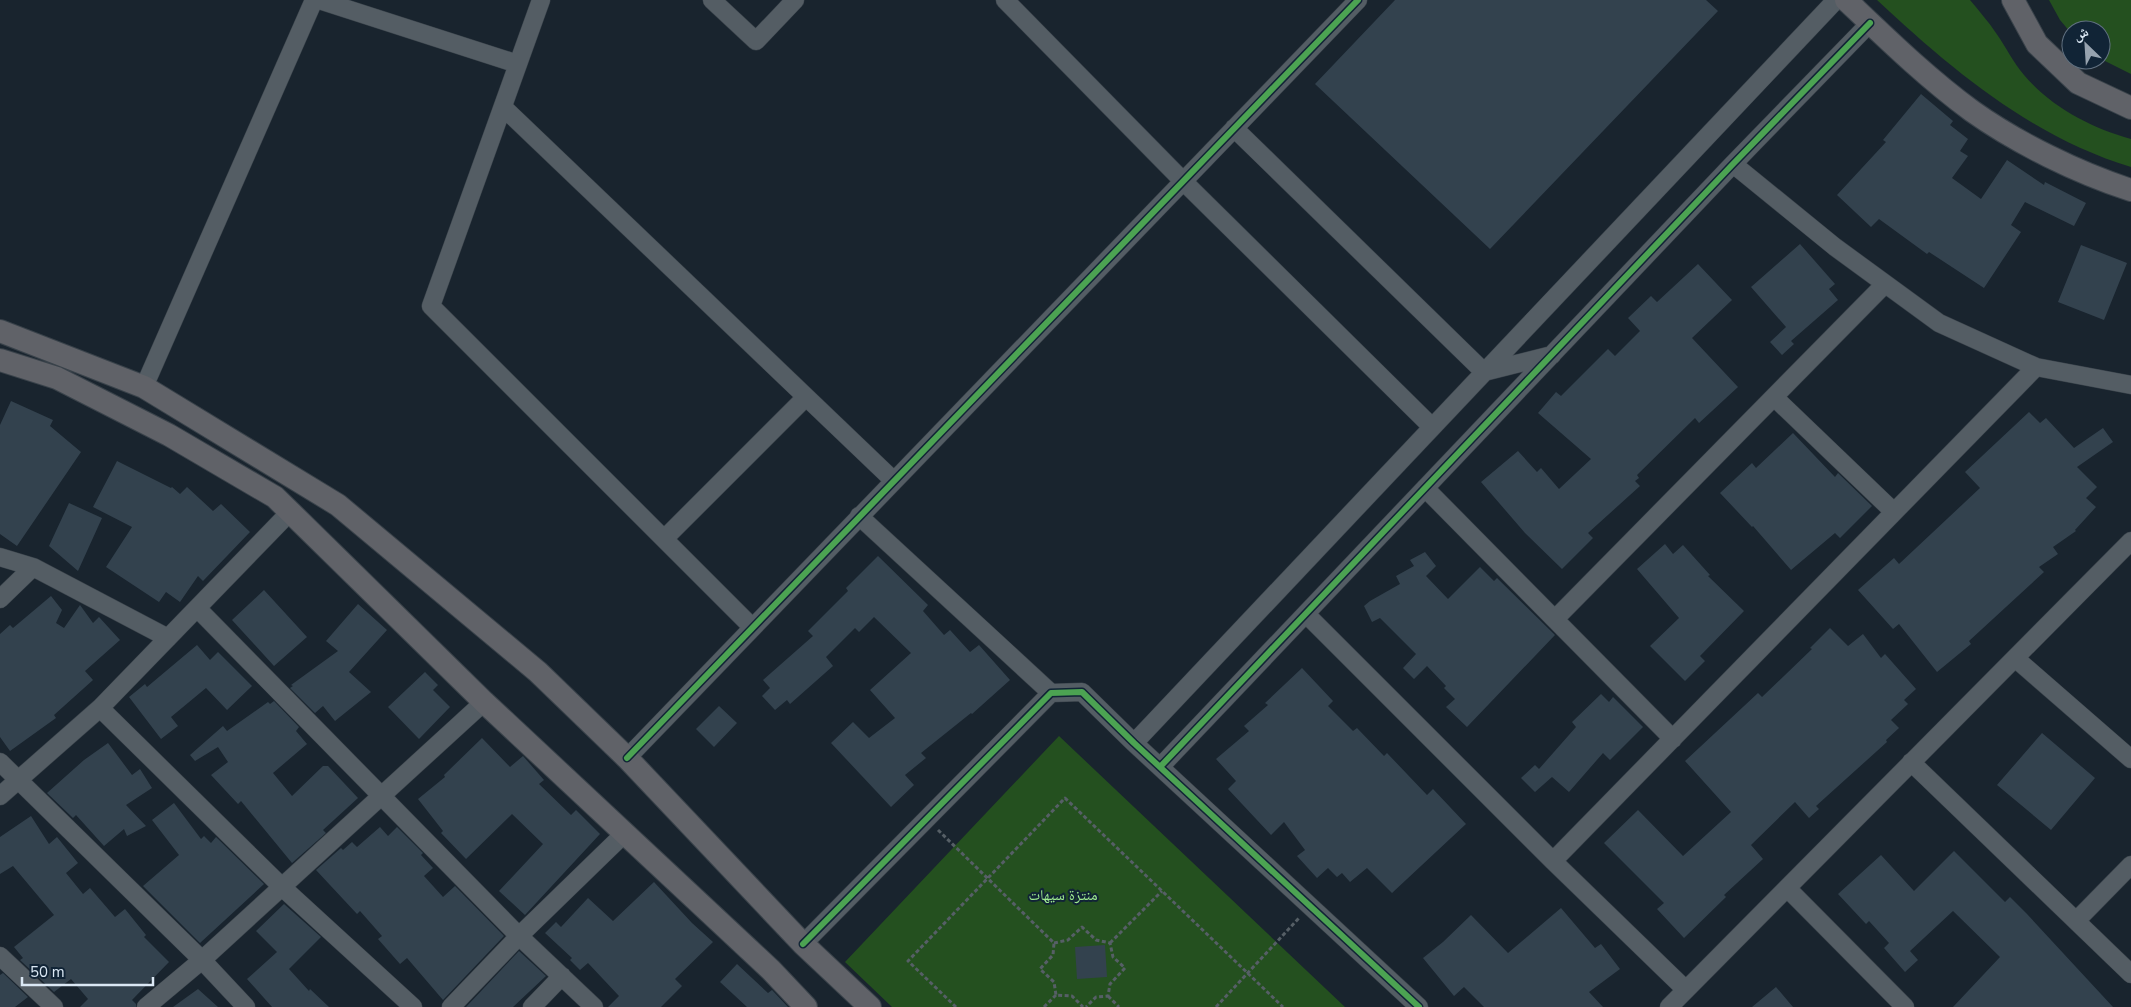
<svg xmlns="http://www.w3.org/2000/svg" width="2131" height="1007" font-family="'Nunito Sans','Noto Naskh Arabic',sans-serif">
	<style>
		.green { fill: #24501f }
		.building { fill: #33424e }
		.lines { fill: none; stroke-linecap: round; stroke-linejoin: round }
		.minor-casing { stroke: #39424a; stroke-width: 19 }
		.major-casing { stroke: #39424a; stroke-width: 24 }
		.path { stroke: #565f66; stroke-width: 3; stroke-dasharray: 4 2.5; stroke-linecap: butt }
		.minor { stroke: #545d64; stroke-width: 18 }
		.major { stroke: #606268; stroke-width: 22 }
		.cycleway-casing { stroke: #112436; stroke-width: 9 }
		.cycleway { stroke: #4ca352; stroke-width: 6 }
		.labels { text-anchor: middle; dominant-baseline: central; stroke-width: 4; stroke-linejoin: round; paint-order: stroke }
		.park-label { font-size: 15px; fill: #9feb91; stroke: #112436 }
	</style>
	<rect width="100%" height="100%" fill="#19242e"/>
	<path class="green" d="M1877,0H1970C1979,11 1988,21 1996,33C2006,47 2013,62 2024,75C2051,107 2091,128 2131,139V167C2032,137 1952,70 1877,0Z
		M2049,0H2131V74L2101,59V30H2071V33L2060,20Z
		M1059,736L1345,1007H892L845,962Z"/>
	<path class="building" d="M1395,0H1706L1718,11L1490,249L1315,84Z
		M1921,94L1953,121L1950,125L1968,139L1960,151L1968,156L1952,178L1981,199L2007,160L2044,185L2045,182L2086,203L2074,226L2025,202L2011,225L2021,232L1984,288L1929,252L1927,254L1879,219L1871,227L1837,195L1886,142L1883,140Z
		M1800,244L1835,284L1829,289L1838,300L1791,341L1794,344L1782,355L1770,342L1786,327L1751,287Z
		M2081,245L2127,263L2104,320L2058,302Z
		M1698,264L1732,300L1692,338L1738,387L1699,423L1695,418L1637,475L1639,478L1635,481L1640,486L1588,533L1593,538L1562,569L1525,533L1481,482L1518,451L1537,472L1541,468L1559,489L1591,459L1538,413L1556,392L1561,396L1608,349L1615,356L1640,331L1628,318L1651,296L1657,302Z
		M11,401L53,420L50,426L81,452L17,546L0,534V425Z
		M2029,412L2040,423L2046,418L2074,448L2103,428L2113,442L2077,467L2097,487L2086,498L2096,507L2075,530L2076,531L2053,547L2058,554L2039,567L2044,572L1969,641L1971,644L1937,672L1899,624L1893,629L1858,590L1894,558L1899,564L1980,488L1965,472Z
		M1793,433L1835,477L1838,473L1872,506L1840,538L1835,533L1791,570L1753,526L1752,527L1720,493L1752,463L1756,468Z
		M117,461L171,488L172,487L180,494L187,487L213,511L221,504L250,532L203,581L198,576L180,602L166,592L159,602L106,567L132,527L93,507Z
		M69,503L102,518L78,571L49,546Z
		M1665,544L1673,554L1683,545L1710,575L1708,576L1744,611L1700,656L1705,661L1685,681L1650,646L1679,618L1637,569Z
		M1425,552L1436,566L1426,576L1448,599L1480,567L1494,581L1497,578L1555,635L1467,727L1446,707L1455,699L1444,688L1446,686L1427,666L1414,679L1403,668L1416,654L1380,618L1372,622L1364,606L1370,601L1400,584L1396,576L1414,566L1410,560Z
		M878,556L928,605L923,611L944,635L950,630L970,652L979,645L1010,680L972,714L971,713L921,753L926,758L905,775L914,785L891,807L831,743L853,722L869,738L895,718L870,690L911,653L874,617L859,632L855,628L826,657L833,666L790,704L787,700L775,710L762,696L770,688L763,680L813,636L808,631L848,591L846,588Z
		M264,590L307,637L274,666L232,620Z
		M51,596L62,610L56,623L64,628L80,605L93,623L99,617L120,640L85,671L93,680L54,715L56,718L10,751L0,737V634L10,625L13,628Z
		M358,604L387,630L349,672L371,692L335,721L323,706L315,713L290,688L293,686L291,685L338,651L326,641Z
		M1830,628L1848,646L1863,634L1881,658L1885,654L1916,689L1904,700L1908,704L1891,720L1899,728L1886,740L1887,742L1816,806L1819,809L1809,818L1795,802L1751,845L1763,859L1724,895L1726,897L1684,938L1657,909L1664,903L1604,843L1638,810L1683,856L1731,812L1685,761L1758,693L1762,697L1812,649L1810,648Z
		M197,645L210,660L218,652L252,686L227,710L206,688L171,717L178,726L161,739L129,697L145,684L147,687Z
		M1302,668L1333,701L1328,706L1353,731L1357,728L1384,756L1387,753L1427,795L1433,789L1466,824L1392,893L1367,868L1350,882L1342,873L1337,877L1328,868L1317,878L1297,856L1305,850L1284,822L1271,835L1228,789L1236,781L1216,759L1249,731L1244,726L1268,705L1265,703Z
		M425,672L438,685L433,690L450,707L419,739L388,707Z
		M1601,694L1609,702L1613,697L1643,727L1610,760L1603,753L1569,792L1552,777L1535,792L1521,778L1535,765L1539,769L1576,727L1572,722Z
		M274,701L299,727L296,731L307,744L273,773L292,796L323,766H328L358,798L323,830L326,833L292,863L241,801L238,804L211,775L228,762L218,747L195,761L190,755L223,726L227,731L268,702L270,704Z
		M719,706L737,723L714,747L696,729Z
		M2042,733L2095,778L2051,830L1997,785Z
		M482,738L510,767L523,756L544,780L539,784L571,815L576,810L600,834L525,915L499,891L543,844L512,814L466,859L441,833L443,831L418,799L445,777L444,775Z
		M108,743L132,775L140,769L152,788L126,805L146,826L127,836L124,829L104,846L76,815L73,818L47,793L84,760Z
		M174,803L201,839L204,836L211,843L216,837L264,884L200,943L143,886L179,855L152,820Z
		M31,816L49,844L57,837L78,863L66,873L83,894L90,888L115,917L125,909L146,935L144,937L169,962L132,1000L136,1004V1007H80L88,999L71,979L54,992L20,960L23,958L14,947L54,915L13,866L0,874V837Z
		M380,827L388,836L397,827L423,853L421,855L433,868L424,876L443,897L455,886L504,936L443,1000L407,958L400,964L378,939L382,936L360,911L357,914L316,870L341,848L343,850L352,842L357,847Z
		M1954,851L2005,902L2010,897L2027,914L2113,1007H1953L2000,957L1953,911L1910,951L1918,960L1905,972L1884,948L1889,943L1869,921L1866,924L1838,894L1881,855L1914,891Z
		M654,882L692,923L713,942L675,979L682,986L661,1007H608L619,996L588,963L580,970L570,960L572,958L545,933L556,922L561,927L588,898L613,921Z
		M284,904L321,937L289,969L309,991L310,989L329,1007H272L247,979L277,952L256,931Z
		M1561,908L1595,948L1601,944L1620,969L1589,992L1603,1007H1484L1464,987L1454,996L1423,958L1443,942L1471,915L1508,953Z
		M1105,945L1107,977L1077,979L1075,947Z
		M519,951L546,976L513,1007H466Z
		M737,964L768,993L772,990L788,1007H747L720,982Z
		M3,973L28,997L15,1007H0V975Z
		M1776,987L1793,1007H1752Z
		M198,989L218,1007H173Z"/>
	<g class="lines">
		<g class="minor-casing">
			<path id="minor" d="M319,0L518,64
				M541,0L431,306L752,627
				M712,0L756,41L795,0
				M1005,0L1183,181L1432,427
				M503,107L893,480
				M1234,128L1484,372L1552,355
				M1733,164L1835,247L1939,323L2036,367L2131,385
				M144,387L314,0
				M1774,397L1894,512
				M1425,488L1673,739
				M859,516L1051,693
				M664,539L806,397
				M0,557L33,567L168,638
				M0,599L33,567
				M197,608L519,936L594,1007
				M1306,614L1553,861L1686,990
				M1555,619L1885,284
				M2015,658L2131,759
				M100,708L282,887L413,1007
				M1134,743L1836,0
				M627,758L1358,0
				M0,762L202,960L246,1007
				M1911,762L2131,974
				M1160,767L1733,164L1870,23
				M0,796L100,708L291,511
				M1553,861L2036,367
				M1787,888L1905,1007
				M2076,921L2131,865
				M803,944L1051,693L1082,692L1134,743L1419,1007
				M0,956L54,1007
				M146,1007L202,960L484,702
				M451,1007L519,936L625,833
				M532,1007L562,976
				M1669,1007L2131,541"/>
		</g>
		<g class="major-casing">
			<path id="major" d="M1846,0C1886,38 1927,78 1972,111C2017,143 2078,173 2131,190
				M2013,0L2037,44L2078,83L2131,108
				M0,331L144,387L338,505L538,672L627,758L803,944L870,1007
				M0,360L57,378L169,435L275,497L484,702L771,970L806,1007"/>
		</g>
		<path class="path" d="M938,830L1054,943L1053,955L1040,969L1054,982L1056,995L1072,996L1083,1007
			M1054,943L1068,940L1082,927L1096,940L1110,943L1113,957L1125,968L1110,984L1108,996L1096,997L1086,1007
			M1110,943L1162,891
			M1108,996L1119,1007
			M956,1007L908,961L1065,798L1283,1007
			M1044,1007L1056,995
			M1216,1007L1299,918"/>
		<use href="#minor" class="minor"/>
		<use href="#major" class="major"/>
		<g class="cycleway-casing">
			<path id="cycleway" d="M627,758L1358,0
				M1160,767L1733,164L1870,23
				M803,944L1051,693L1082,692L1134,743L1419,1007"/>
		</g>
		<use href="#cycleway" class="cycleway"/>
	</g>
	<g class="labels">
		<g class="park-label">
			<text x="1063" y="895">منتزة سيهات</text>
		</g>
	</g>
	<g transform="translate(2086 45) rotate(335)"><circle r="24" fill="#112436" stroke="#627282"/>
	<path d="M0-4L9 19L0 12L-9 19Z" fill="#97a3af"/>
	<text y="-8" font-size="14" font-weight="bold" text-anchor="middle" fill="#dbe8f4">ش</text>
	</g>
	<path d="M22 977v8h131v-8" fill="none" stroke="#dbe8f4" stroke-width="2.5"/>
	<text x="30" y="977" font-size="15" fill="#dbe8f4" stroke="#112436" stroke-width="4" paint-order="stroke">50 m</text>
</svg>
